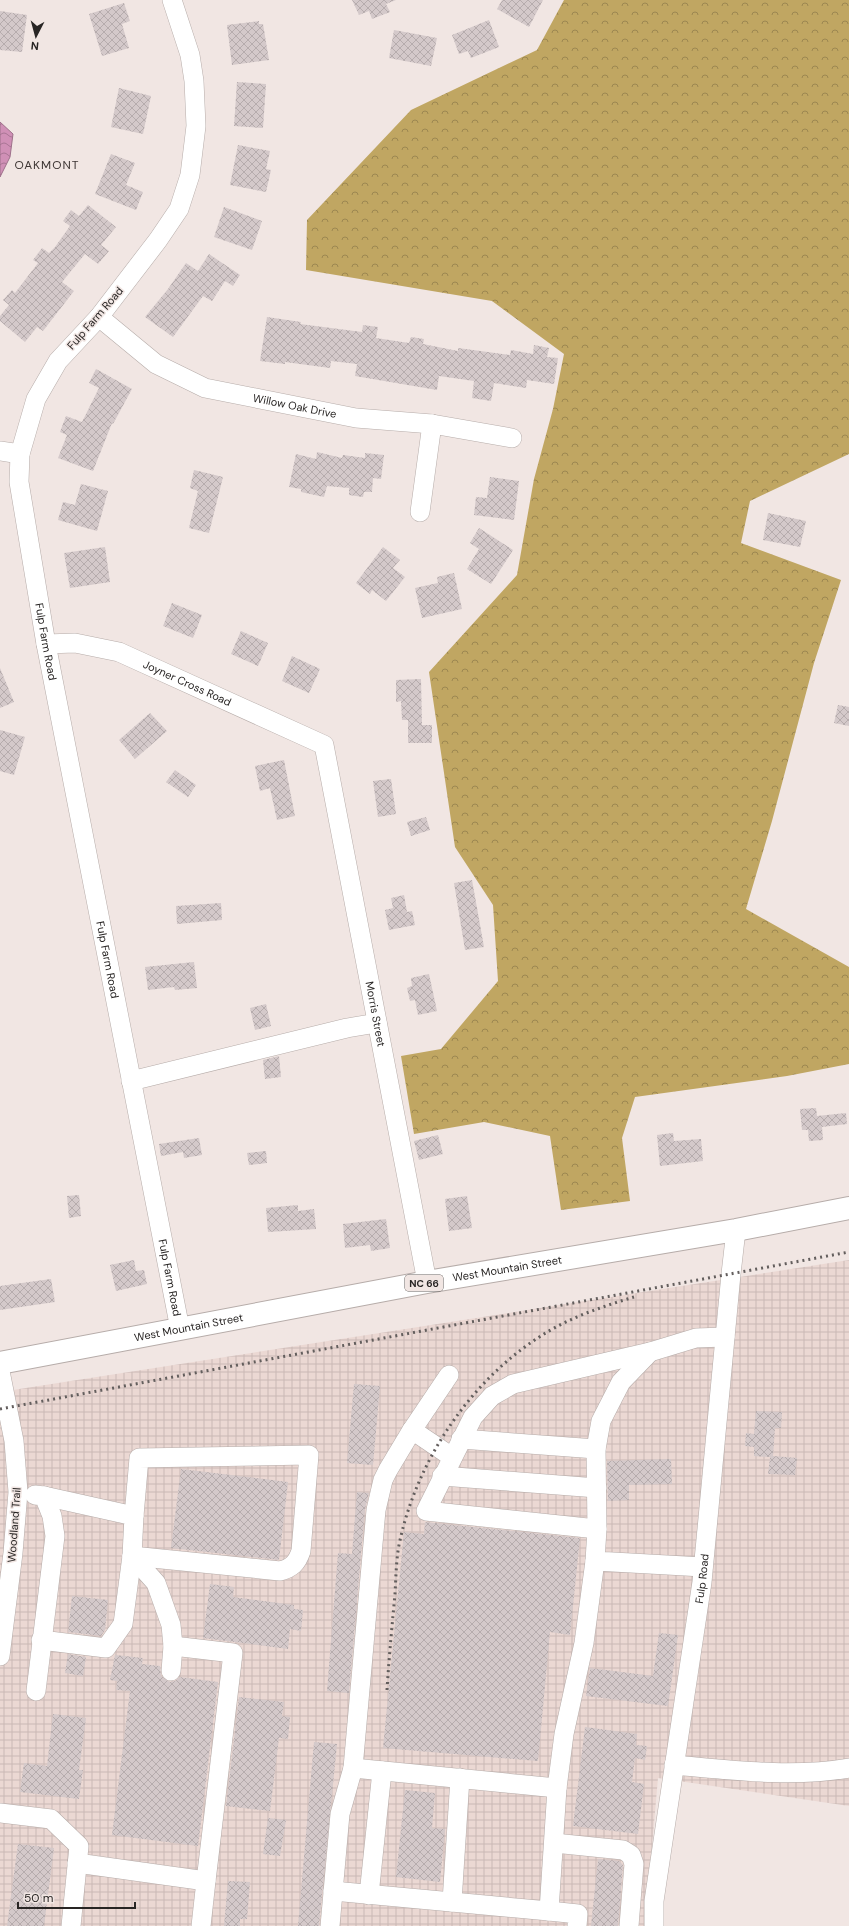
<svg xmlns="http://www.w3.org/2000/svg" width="849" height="1926" font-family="'DM Sans',sans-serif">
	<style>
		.industrial { fill: url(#industrial-grid) }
		.forest { fill: url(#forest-crowns) }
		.water { fill: url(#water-waves); stroke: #9e708a }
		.building { fill: url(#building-cross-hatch) }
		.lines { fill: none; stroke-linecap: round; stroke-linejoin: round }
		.minor-casing { stroke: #b6aca9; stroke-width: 20 }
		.major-casing { stroke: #b6aca9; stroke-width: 24 }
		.minor { stroke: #fff; stroke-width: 19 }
		.major { stroke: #fff; stroke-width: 22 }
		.rail { stroke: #635e5d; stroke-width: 3; stroke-dasharray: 2 4; stroke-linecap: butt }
		.labels { text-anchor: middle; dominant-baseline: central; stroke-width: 3; stroke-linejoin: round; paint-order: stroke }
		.shield { fill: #f1e6e3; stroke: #645f5d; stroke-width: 1 }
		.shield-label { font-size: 10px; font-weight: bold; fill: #282524 }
		.street-label { font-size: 11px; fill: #282524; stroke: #f1e6e3 }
		.neighbourhood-label { font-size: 12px; letter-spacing: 1px; fill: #3d3533; stroke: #f1e6e3 }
	</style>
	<defs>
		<pattern id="industrial-grid" width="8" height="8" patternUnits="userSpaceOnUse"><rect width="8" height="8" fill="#ebd8d3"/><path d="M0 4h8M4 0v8" fill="none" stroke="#cab9b5"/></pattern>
		<pattern id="forest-crowns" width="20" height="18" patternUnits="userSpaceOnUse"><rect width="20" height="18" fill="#c0a662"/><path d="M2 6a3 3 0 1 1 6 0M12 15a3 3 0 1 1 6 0" fill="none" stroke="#9c8751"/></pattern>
		<pattern id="water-waves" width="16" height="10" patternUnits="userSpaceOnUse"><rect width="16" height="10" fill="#d090b6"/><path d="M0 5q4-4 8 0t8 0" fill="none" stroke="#a97594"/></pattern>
		<pattern id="building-cross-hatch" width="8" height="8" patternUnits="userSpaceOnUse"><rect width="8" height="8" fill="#d4c9ca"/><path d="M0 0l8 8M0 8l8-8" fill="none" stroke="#b6acad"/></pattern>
	</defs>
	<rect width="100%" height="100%" fill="#f1e6e3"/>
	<path class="industrial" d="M849,1260V1806L658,1778L645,1926H0V1392Z"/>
	<path class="forest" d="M564,0H849V454L750,501L741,543L841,580L814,663L772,821L746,909L849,967V1064L787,1076L635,1097L622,1138L630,1201L561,1210L550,1136L484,1122L414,1134L401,1056L441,1049L498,981L493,905L455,847L429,672L517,575L534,479L553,409L564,354L492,301L306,270L307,220L411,110L537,50Z"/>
	<path class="water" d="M0,122L13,134L10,157L0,177Z"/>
	<path class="building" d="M352,0H396L386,4L390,12L372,19L369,11L359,15Z
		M502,0H543L529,27L497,9Z
		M124,3L130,21L122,24L129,48L102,56L89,14Z
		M0,11L27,15L22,52L0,50Z
		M489,20L499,47L471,58L468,51L459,54L452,35Z
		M259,21V24H263L269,60L232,65L227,25Z
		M394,30L437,38L431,66L389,58Z
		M237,82L266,84L263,128L234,126Z
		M119,88L151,96L143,134L111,127Z
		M238,145L270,151L266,169L271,170L266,192L230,185Z
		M111,154L135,163L126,185L143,192L136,210L95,194Z
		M88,205L116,227L101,245L109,251L98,264L85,254L62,282L74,291L43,331L37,327L25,342L0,321V316L9,305L3,300L12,290L15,293L38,263L33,260L42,248L49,253L55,247L70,226L63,221L71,210L79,216Z
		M224,207L262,221L252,250L214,237Z
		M209,254L240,275L233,286L225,281L212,301L203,296L173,337L145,317L168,289L186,263L198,271Z
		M267,317L301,322L300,324L362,332L363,325L378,327L376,338L409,343L411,337L424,339L423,344L458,351V348L510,355L511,350L533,354L534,345L549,348L547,357L558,358L554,384L527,380L526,388L494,383L491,401L472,398L474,381L439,376L437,390L355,376L357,364L331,361L330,368L285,362V364L260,361Z
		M96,369L132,389L113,424L112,423L93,471L58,458L67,435L60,432L66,416L82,422L99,388L89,383Z
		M317,452L342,458L343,455L365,458V453L384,455L381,479L373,478L372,492H364L363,497L349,495V488L327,486L324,497L301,492V489L289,487L296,454L316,459Z
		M194,470L223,477L209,533L189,528L198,491L190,488Z
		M490,477L519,481L514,520L474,515L476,497L487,498Z
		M81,484L108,491L97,531L58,520L63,502L75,505Z
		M768,513L806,521L800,547L763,540Z
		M479,528L513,550L491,584L467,569L479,549L470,543Z
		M105,547L110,582L70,588L64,553Z
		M383,547L400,560L393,568L405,577L386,601L372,590L370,594L356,583Z
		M454,573L462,609L422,618L415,588L438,583L437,577Z
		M172,603L202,615L193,638L163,626Z
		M241,631L268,643L258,666L231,654Z
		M292,656L320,669L309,693L282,681Z
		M0,668L14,702L0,708Z
		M421,679L422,725H432V743H408V720H402L401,701L396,702V680Z
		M838,705L849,707V726L834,723Z
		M150,713L167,731L135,759L119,740Z
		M0,730L25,737L14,775L0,771Z
		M284,760L295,816L277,820L270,788L260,791L255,766Z
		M175,770L196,785L188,797L166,782Z
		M391,779L396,814L378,817L373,781Z
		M426,817L430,830L411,836L407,822Z
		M472,880L484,947L465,950L454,883Z
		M404,895L407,912L412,911L415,925L389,930L385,910L393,908L391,898Z
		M221,903L222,920L177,924L176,906Z
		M194,962L197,988L175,990L174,987L148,990L145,967Z
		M429,974L437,1011L418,1015L415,1000L410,1001L407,988L412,986L411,978Z
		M266,1004L271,1026L255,1030L250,1008Z
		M279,1056L281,1077L265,1079L263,1060Z
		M816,1108L817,1116L846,1113L847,1124L822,1127L823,1140L809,1141L808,1130H802L800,1109Z
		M673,1133L674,1141L701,1139L703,1161L660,1166L657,1135Z
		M438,1135L443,1154L419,1160L414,1141Z
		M199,1138L202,1155L184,1158L183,1152L161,1156L159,1144Z
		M266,1151L267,1163L249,1165L247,1153Z
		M79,1195L81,1216L69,1218L67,1196Z
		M467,1196L472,1228L449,1231L445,1199Z
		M298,1205V1211L314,1209L316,1229L268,1232L266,1208Z
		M386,1219L390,1248L371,1251L370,1245L345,1248L343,1224Z
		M134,1260L136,1271L144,1270L147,1284L116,1291L110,1265Z
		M51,1279L55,1302L0,1310V1286Z
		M354,1384L380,1386L373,1465L347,1463Z
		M756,1411L782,1412L781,1428H775L773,1456L797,1458L795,1475L768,1474L770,1457L754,1456V1447L745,1446L746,1433L754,1434Z
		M671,1459L672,1484L629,1485V1500L608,1501L607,1461Z
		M181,1469L288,1482L279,1560L171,1548Z
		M357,1492L369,1493L365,1509L349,1693L327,1691L338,1553L352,1554Z
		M425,1522L580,1538L570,1635L550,1632L538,1761L383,1748L404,1532L424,1534Z
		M210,1584L234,1587L233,1597L294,1605V1609L303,1610L301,1631L290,1629L288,1649L203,1638Z
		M72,1596L108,1600L105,1630L101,1636L68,1632Z
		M659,1633L678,1635L668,1706L586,1696L590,1668L653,1676Z
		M68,1654L86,1657L83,1676L65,1673Z
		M115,1655L143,1658L142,1664L160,1666L161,1676L170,1682L175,1681L180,1677L218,1682L198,1846L112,1835L130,1691L116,1690L117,1681L110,1680Z
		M239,1697L284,1702L282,1716L290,1717L288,1739L279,1738L270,1811L226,1806Z
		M53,1714L86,1718L79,1770H83L79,1799L20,1792L24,1763L47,1766Z
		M585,1727L637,1734L636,1745L647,1746L645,1760L635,1758L632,1782L644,1784L638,1834L573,1826Z
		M314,1742L337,1744L319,1926H298Z
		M405,1790L435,1793L432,1828L445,1829L440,1882L396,1877Z
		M268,1818L286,1820L280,1856L263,1854Z
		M18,1844L54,1848L44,1926H7Z
		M598,1859L619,1861L623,1865L618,1926H591Z
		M228,1881L250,1882L247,1919H240V1926H224Z"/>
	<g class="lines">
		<g class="minor-casing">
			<g id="minor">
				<path id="s1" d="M172,0L190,55L194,81L196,126L190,175L179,209L158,240L99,317L58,361L36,399L20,454L19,482L46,644L180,1329"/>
				<path id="s2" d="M99,317L156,364L205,388L356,418L432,424L512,438"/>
				<path d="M0,451L20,454"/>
				<path d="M420,512L432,424"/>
				<path id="s3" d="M46,644L75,643L119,652L324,745L427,1282"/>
				<path d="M131,1081L347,1028L377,1023"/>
				<path d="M0,1371L14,1441L18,1492L13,1553L0,1656"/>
				<path d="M449,1375L412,1430L388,1470L383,1480L376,1510L353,1768L557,1788L564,1734L584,1643L595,1561"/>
				<path d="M412,1430L452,1457"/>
				<path d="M461,1439L596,1449"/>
				<path d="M442,1476L597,1488"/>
				<path d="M35,1495L44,1496L52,1516L55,1536L36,1691"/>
				<path d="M597,1529L426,1511L473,1417L492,1396L513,1384L650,1352"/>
				<path d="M132,1556L280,1571C292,1568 297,1563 301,1551L309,1455L139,1458L134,1516"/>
				<path d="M132,1556L156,1583L171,1625L173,1646L171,1671"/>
				<path d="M703,1567L595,1561L597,1529L596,1449L601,1421L621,1382L650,1352L696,1338L725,1337"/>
				<path d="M41,1640L106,1648L123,1624L132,1556L134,1516L44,1496"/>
				<path d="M173,1646L233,1653L206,1881"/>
				<path d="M674,1765C732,1770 791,1778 849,1768"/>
				<path d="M557,1788L549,1911L578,1914L577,1926"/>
				<path d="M0,1813L51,1819L79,1846L71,1926"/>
				<path d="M554,1843L623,1850L631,1855L634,1864L629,1926"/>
				<path d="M77,1863L206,1881L201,1926"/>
				<path d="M333,1891L549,1911"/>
				<path d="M369,1895L382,1771"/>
				<path d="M452,1902L460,1778"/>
				<path d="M330,1926L340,1814L353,1768"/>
				<path id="s4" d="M654,1926V1901L702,1582L731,1274L736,1230"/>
			</g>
		</g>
		<g class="major-casing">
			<g id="major">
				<path id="s5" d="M0,1363L427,1282L736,1230L849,1208"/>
			</g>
		</g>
		<use href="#minor" class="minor"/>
		<use href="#major" class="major"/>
		<path class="rail" d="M0,1409L849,1252
			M387,1690C389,1658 392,1626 395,1594C396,1578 396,1561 399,1545C416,1461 471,1379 544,1334C571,1317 604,1306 634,1297"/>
	</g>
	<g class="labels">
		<rect class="shield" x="405" y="1275" width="38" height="16" rx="3"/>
		<g class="shield-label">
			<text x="424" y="1283">NC 66</text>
		</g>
		<g class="street-label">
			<text transform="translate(95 318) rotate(-49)">Fulp Farm Road</text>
			<text stroke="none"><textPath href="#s2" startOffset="220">Willow Oak Drive</textPath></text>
			<text stroke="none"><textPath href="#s1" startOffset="700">Fulp Farm Road</textPath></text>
			<text stroke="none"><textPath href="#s3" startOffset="149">Joyner Cross Road</textPath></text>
			<text stroke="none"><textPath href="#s1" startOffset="1024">Fulp Farm Road</textPath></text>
			<text stroke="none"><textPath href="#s3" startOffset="573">Morris Street</textPath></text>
			<text stroke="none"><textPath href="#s5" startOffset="516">West Mountain Street</textPath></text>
			<text stroke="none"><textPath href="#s1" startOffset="1348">Fulp Farm Road</textPath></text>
			<text stroke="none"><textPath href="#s5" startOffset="192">West Mountain Street</textPath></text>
			<text transform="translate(14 1525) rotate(-86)">Woodland Trail</text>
			<text stroke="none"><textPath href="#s4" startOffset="351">Fulp Road</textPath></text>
		</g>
		<g class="neighbourhood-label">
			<text x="47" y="165">OAKMONT</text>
		</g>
	</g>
	<g transform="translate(36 36) rotate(186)" stroke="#f1e6e3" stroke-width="3" paint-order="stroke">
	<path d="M0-3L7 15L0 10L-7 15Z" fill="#282524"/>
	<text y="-6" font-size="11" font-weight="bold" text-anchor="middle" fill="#282524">N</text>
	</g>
	<path d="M18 1902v6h117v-6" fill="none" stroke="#282524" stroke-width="2"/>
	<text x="24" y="1902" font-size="12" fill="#282524" stroke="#f1e6e3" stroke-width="3" paint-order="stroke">50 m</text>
</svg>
